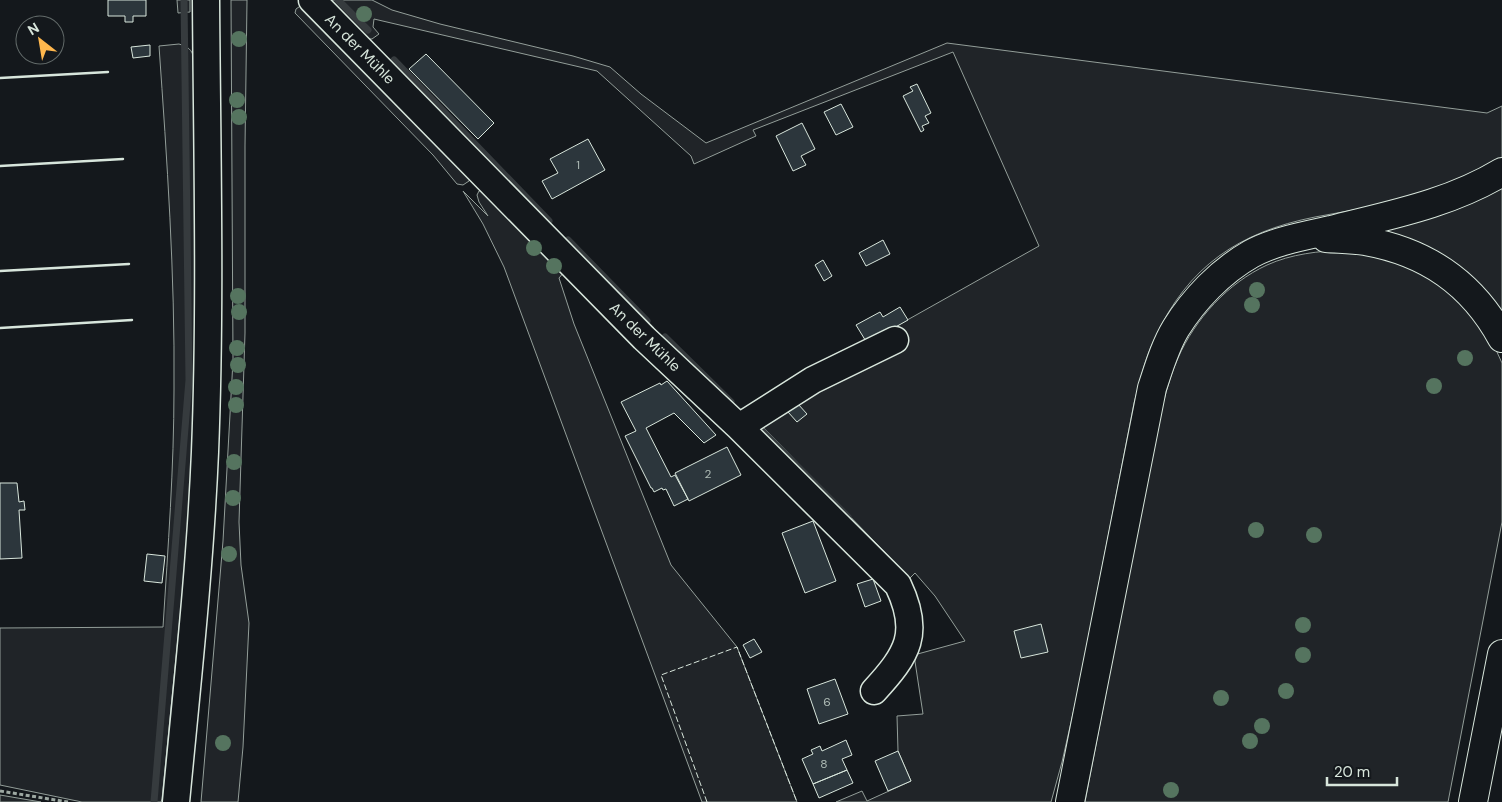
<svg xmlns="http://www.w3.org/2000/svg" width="1502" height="802" font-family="'DM Sans',sans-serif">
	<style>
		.green { fill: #202428; stroke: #939e99 }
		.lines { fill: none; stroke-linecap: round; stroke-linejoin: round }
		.stream { stroke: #363b3e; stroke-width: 7 }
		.building { fill: #2c363c; stroke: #d8e6dc }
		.minor-casing { stroke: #d8e6dc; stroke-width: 29 }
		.highway-casing { stroke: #d8e6dc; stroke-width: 30 }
		.path { stroke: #9da8a2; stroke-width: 3; stroke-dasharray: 4 2.5; stroke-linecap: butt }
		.minor { stroke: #14181c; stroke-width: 26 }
		.highway { stroke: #14181c; stroke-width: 28 }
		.fence { stroke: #d8e6dc; stroke-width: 1; stroke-dasharray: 6 2.5; stroke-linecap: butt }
		.wall { stroke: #d8e6dc; stroke-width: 2.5 }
		.tree { fill: #55745f }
		.labels { text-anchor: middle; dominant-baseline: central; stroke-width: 4; stroke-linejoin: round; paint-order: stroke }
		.number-label { font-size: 12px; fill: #adbab4 }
		.street-label { font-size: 15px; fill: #d8e6dc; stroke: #14181c }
	</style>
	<rect width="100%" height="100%" fill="#14181c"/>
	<path class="green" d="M177,0H190V12L178,13Z
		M231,0H247L245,146V333L239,522L241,565L249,623L243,747L238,802H201L223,541L233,360Z
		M327,0H372L392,10L440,24L573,56L610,67L641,94L706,143L947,43L1487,113L1502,106V159C1483,169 1464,181 1445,189C1435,193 1422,195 1412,198C1379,206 1347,211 1315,217C1239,232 1188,266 1155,338C1145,358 1140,381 1134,403L1079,687L1062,762L1051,802H836L862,791L867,801L911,781L898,751L897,716L923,714L914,655L965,641L935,596L915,573L910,578L761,425L836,378L879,360L908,344L905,336L893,328L1039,246L953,52L753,130L756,136L694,164L691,156L597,71L374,19L373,27L379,34L372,39H366Z
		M303,4L471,175L469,181L463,185L457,184L433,155L295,13L296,9Z
		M179,44C188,47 192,49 194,59L195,417L188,537L162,799L161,802H82L0,785V628L163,627C168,547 174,468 174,389C175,274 167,160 159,46Z
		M1502,185V313C1484,284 1456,260 1424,246C1407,238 1387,234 1369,228Z
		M487,189L564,272L559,278L574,324L671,565L737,647L797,802H702L504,267L483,224L463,191L488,216L479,202L477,195L479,191Z
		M1345,250L1365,251L1418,268L1460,297L1491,339L1502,363V522L1448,802H1085L1153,446C1160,417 1166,385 1178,358C1195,319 1228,283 1267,265C1291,254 1319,251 1345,250Z
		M0,795L41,802H0Z"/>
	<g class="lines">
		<path class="stream" d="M338,0L368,30
			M394,60L549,221
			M568,240L647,321
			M665,337L731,402
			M761,430L848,517
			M154,802L189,380L184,0"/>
	</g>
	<path class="building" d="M108,0H146V16H133V22H125V16H108Z
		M150,45V56L133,58L131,47Z
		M426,54L494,123L478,139L409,69Z
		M917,84L931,113L925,116L929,123L922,126L924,130L921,132L903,96L913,91L910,87Z
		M841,104L853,127L836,135L824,112Z
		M802,123L815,149L801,156L806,165L793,171L776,136Z
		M588,139L605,170L552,199L542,181L558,173L550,159Z
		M883,240L890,254L866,266L859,253Z
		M823,260L832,276L824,281L815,265Z
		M900,307L908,320L867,343L856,325L880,312L883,317Z
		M667,381L716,435L704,443L674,413L646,428L671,477L675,475L688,499L674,506L666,489L663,490L662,488L654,492L652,488H651L625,436L636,431L621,402L660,383L661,385Z
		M798,404L807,414L797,422L788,412Z
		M727,447L741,475L689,501L675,473Z
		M0,483H17L19,502L24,501L25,510H19L22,558L0,559Z
		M813,521L836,581L805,593L782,533Z
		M147,554L165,556L162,583L144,581Z
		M873,579L881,601L865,607L857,584Z
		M1041,624L1048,652L1021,658L1014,631Z
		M754,639L762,652L750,658L743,645Z
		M835,679L848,714L819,724L807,689Z
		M846,740L852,755L842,759L847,770L813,784L802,759L813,754L811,750L820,746L822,751Z
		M898,751L911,781L888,791L875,761Z
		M847,770L853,783L819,798L813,784Z"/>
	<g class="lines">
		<g class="minor-casing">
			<path id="minor" d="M312,0L644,338L739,427L898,585C921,633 908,654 874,691
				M739,427L813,380L895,340
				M176,802C187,686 200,569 205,452C211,301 207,151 206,0"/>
		</g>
		<g class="highway-casing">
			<path id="highway" d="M1326,238C1339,239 1352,239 1365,241C1427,252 1472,283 1502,338
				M1070,802L1152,388C1159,367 1165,346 1176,328C1194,299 1221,271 1251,254C1275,241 1304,236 1331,230C1390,215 1449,204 1502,172
				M1473,802L1502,654"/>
		</g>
		<path class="path" d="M0,791L68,802"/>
		<use href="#minor" class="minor"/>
		<use href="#highway" class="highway"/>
		<path class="fence" d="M707,802L661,675L737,647L797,802"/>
		<path class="wall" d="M0,78L108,72
			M0,166L123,159
			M0,271L129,264
			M0,328L132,320"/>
	</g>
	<g class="tree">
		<circle cx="364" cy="14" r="8"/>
		<circle cx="239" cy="39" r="8"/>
		<circle cx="237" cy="100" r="8"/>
		<circle cx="239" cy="117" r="8"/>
		<circle cx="534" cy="248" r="8"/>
		<circle cx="554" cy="266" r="8"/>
		<circle cx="1257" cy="290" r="8"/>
		<circle cx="238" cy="296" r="8"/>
		<circle cx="1252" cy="305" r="8"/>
		<circle cx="239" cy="312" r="8"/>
		<circle cx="237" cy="348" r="8"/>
		<circle cx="1465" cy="358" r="8"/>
		<circle cx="238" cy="365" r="8"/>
		<circle cx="1434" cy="386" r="8"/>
		<circle cx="236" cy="387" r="8"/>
		<circle cx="236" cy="405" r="8"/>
		<circle cx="234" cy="462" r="8"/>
		<circle cx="233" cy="498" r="8"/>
		<circle cx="1256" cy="530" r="8"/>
		<circle cx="1314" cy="535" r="8"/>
		<circle cx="229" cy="554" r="8"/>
		<circle cx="1303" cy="625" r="8"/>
		<circle cx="1303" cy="655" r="8"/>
		<circle cx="1286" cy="691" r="8"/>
		<circle cx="1221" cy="698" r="8"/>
		<circle cx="1262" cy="726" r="8"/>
		<circle cx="1250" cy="741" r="8"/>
		<circle cx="223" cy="743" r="8"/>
		<circle cx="1171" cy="790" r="8"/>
	</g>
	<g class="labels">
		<g class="number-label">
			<text x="578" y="165">1</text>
			<text x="708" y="474">2</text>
			<text x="827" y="702">6</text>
			<text x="824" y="764">8</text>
		</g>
		<g class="street-label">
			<text transform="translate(360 49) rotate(45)">An der Mühle</text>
			<text transform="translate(645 337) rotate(44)">An der Mühle</text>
		</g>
	</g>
	<g transform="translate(40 40) rotate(329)"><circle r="24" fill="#14181c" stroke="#626a69"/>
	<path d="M0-4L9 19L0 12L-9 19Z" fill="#ffb74d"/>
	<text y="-8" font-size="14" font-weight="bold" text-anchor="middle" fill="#d8e6dc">N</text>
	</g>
	<path d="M1327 777v8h70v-8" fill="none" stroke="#d8e6dc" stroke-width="2.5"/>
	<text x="1334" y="777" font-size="15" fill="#d8e6dc" stroke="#14181c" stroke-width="4" paint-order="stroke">20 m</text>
</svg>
